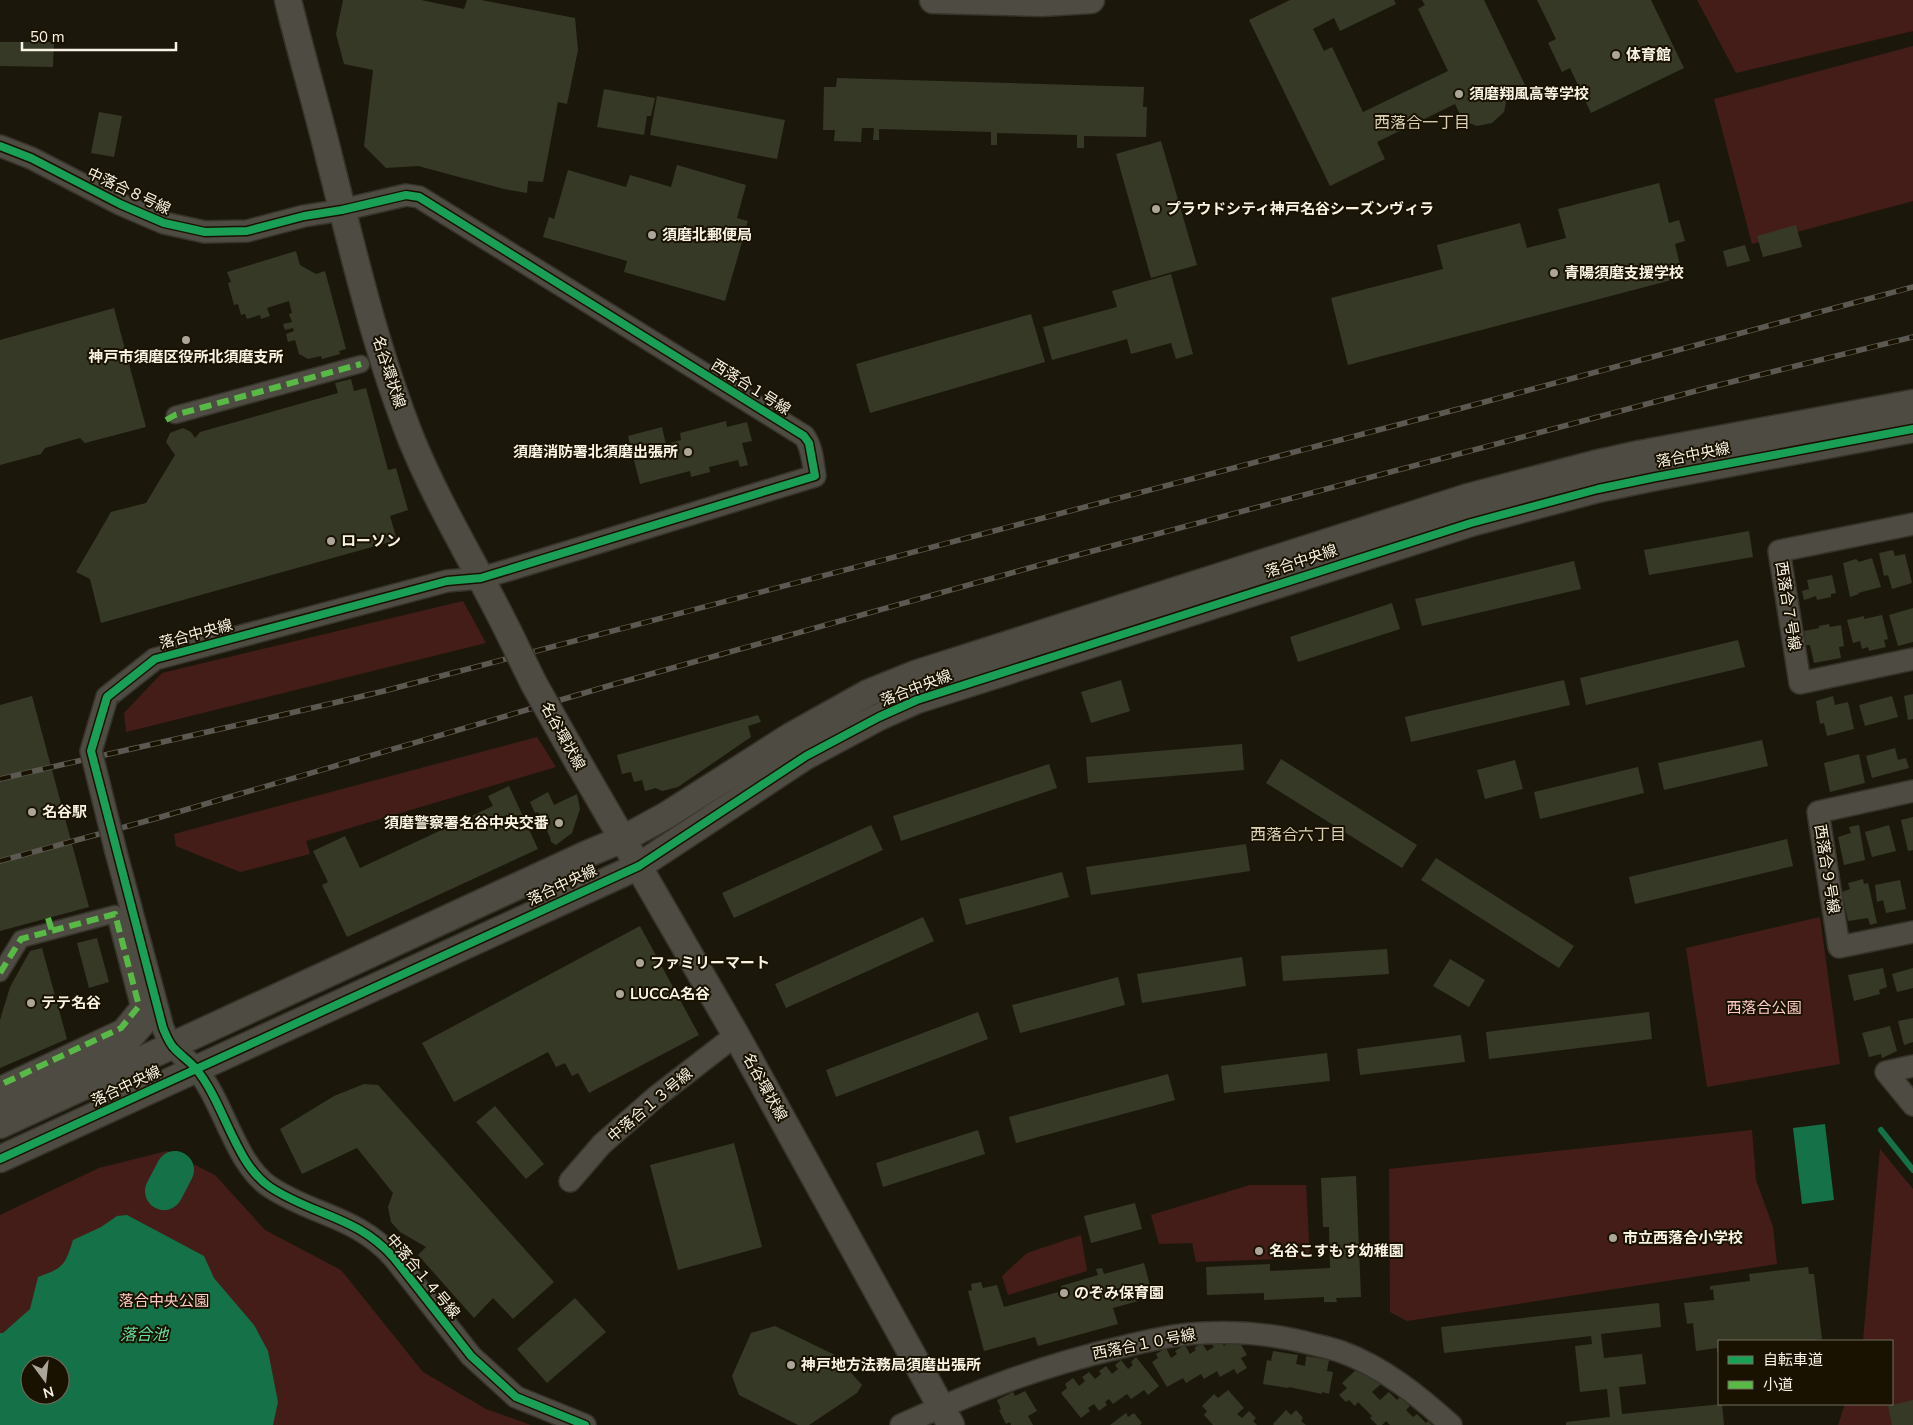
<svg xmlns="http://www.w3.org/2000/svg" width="1913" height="1425" font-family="'Nunito Sans','Noto Sans JP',sans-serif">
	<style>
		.green { fill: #451d18; fill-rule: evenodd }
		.water { fill: #157147; fill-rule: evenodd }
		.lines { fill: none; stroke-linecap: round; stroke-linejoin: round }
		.stream { stroke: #157147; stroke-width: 6 }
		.river { stroke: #157147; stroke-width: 38 }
		.building { fill: #363926 }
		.pedestrian-casing { stroke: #36332b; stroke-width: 19 }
		.minor-casing { stroke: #36332b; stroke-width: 24 }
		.tertiary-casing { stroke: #36332b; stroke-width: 29 }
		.pedestrian { stroke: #4e4b42; stroke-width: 16 }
		.minor { stroke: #4e4b42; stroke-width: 21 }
		.tertiary { stroke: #4e4b42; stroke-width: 26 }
		.rail-casing { stroke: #5c5952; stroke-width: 5.5 }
		.rail { stroke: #191200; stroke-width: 4; stroke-dasharray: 11; stroke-linecap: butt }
		.minor-bridge-casing { stroke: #36332b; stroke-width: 24; stroke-linecap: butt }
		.tertiary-bridge-casing { stroke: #36332b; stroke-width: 29; stroke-linecap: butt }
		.minor-bridge { stroke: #4e4b42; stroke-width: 21 }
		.tertiary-bridge { stroke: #4e4b42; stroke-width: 26 }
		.quiet { stroke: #58b947; stroke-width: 6; stroke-dasharray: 12 6; stroke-linecap: butt }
		.cycleway-casing { stroke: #191200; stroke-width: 11 }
		.cycleway { stroke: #1a9f57; stroke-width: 8 }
		.poi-dot { fill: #aba699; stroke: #191200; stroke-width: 2 }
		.labels { text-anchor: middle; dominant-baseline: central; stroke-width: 4; stroke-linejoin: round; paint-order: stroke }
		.poi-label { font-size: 15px; font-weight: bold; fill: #f8f3e5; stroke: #191200; text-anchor: start }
		.street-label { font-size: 15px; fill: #f8f3e5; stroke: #191200 }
		.park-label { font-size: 15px; fill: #feccc5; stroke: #191200 }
		.neighbourhood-label { font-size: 16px; fill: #dbd2b5; stroke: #191200 }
		.water-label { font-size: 16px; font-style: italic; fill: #67e1a1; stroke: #191200 }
	</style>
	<rect width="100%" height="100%" fill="#1b180b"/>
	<path class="green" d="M1697,0H1913V31L1736,73Z
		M1913,46V201L1752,244L1714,99Z
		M463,601L486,643L126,732L124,713L162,673Z
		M537,737L556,767L306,841L310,854L240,872L176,846L174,834Z
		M1820,917L1840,1064L1707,1087L1686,948Z
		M1752,1130L1756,1180L1773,1227L1777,1264L1407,1321L1390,1312L1389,1169Z
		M1880,1149L1913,1189V1425H1838L1845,1404H1892V1341H1863Z
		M167,1151L215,1175L265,1230L341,1270L423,1372L486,1409L531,1425H0V1215L99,1168ZM30,1365H60V1395H30Z
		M1250,1185H1306L1310,1258L1196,1262L1192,1243L1159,1244L1151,1215Z
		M1081,1235L1087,1271L1008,1295L1002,1276L1027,1253Z"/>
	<path class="water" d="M1825,1124L1834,1200L1802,1204L1793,1128Z
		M127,1215L204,1256L214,1278L254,1325L268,1351L278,1402L273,1425H0V1333H3L30,1309L38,1277C63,1268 65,1266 73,1240L101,1227L117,1216ZM30,1365H60V1395H30Z"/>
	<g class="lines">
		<path class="stream" d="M1881,1130L1913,1170"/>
		<path class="river" d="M164,1191L175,1170"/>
	</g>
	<path class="building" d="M343,0H421L464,9L467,0H481L575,18L578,50L567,104L558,102L543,182L528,181L527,193L504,189L418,166L386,168L364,146L373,70L344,64L336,34Z
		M1290,0H1394L1396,4L1340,31L1334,18L1313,29L1324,51L1332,47L1363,112L1448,71L1418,9L1425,5L1422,0H1484L1527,89L1507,98L1504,112L1492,123L1477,126L1463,121L1455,104L1377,142L1385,159L1330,186L1249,20Z
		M1537,0H1651L1684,68L1591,113L1570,68L1562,72L1548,43L1556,39Z
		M0,42H54L53,67L0,66Z
		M837,78L1144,87L1143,107H1147L1146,137L1084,136V148H1077V135L997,133V145H991V132L879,129V140H873L874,128H862L861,142L834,141L835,130H823L824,87H836Z
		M604,89L655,98L651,116H647L644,135L597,127Z
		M657,96L785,120L777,159L650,135Z
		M99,112L122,116L114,157L91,153Z
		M1161,141L1197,265L1151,278L1116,154Z
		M677,165L746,185L737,218L748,221L725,301L624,272L627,261L543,237L549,217L554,219L568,170L626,187L630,175L671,187Z
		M1659,183L1669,223L1679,220L1685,241L1675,244L1683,277L1348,365L1331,298L1443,269L1437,245L1520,223L1527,248L1566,238L1558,209Z
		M1796,225L1802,247L1763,257L1757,236Z
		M1745,245L1750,261L1727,267L1723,251Z
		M296,251L300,265L316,274L325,271L346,349L339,351L340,354L322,359L321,356L308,359L299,354L295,340L288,342L286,334L294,331L293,328L285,330L283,324L292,322L289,314L292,313L289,301L267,308L270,316L261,319L260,315L247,319L245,314L241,315L238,304L234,305L228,283L231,282L227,272Z
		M1171,274L1193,354L1176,359L1171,343L1131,354L1127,339L1052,360L1043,327L1117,307L1112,291Z
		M114,308L146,427L85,443L80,438L45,448L41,454L0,465V340Z
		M1031,314L1045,362L870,413L856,364Z
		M351,379L354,391L366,388L388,470L396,468L408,510L390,516L397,540L101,623L90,579L76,572L111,512L146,503L175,455L166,442L170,433L183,428L191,432L195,438L200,432L338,393L335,383Z
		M726,421L727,427L747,422L752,441L742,443L748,465L740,467L738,460L709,467L710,472L691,477L690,471L640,484L628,436L662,427L666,444L681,440L680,433Z
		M1749,531L1753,557L1649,575L1644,550Z
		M1893,550L1895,556L1905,554L1912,583L1892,589L1888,575L1884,576L1879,553Z
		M1872,558L1881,587L1858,593L1859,594L1850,597L1843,563L1856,559L1859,562Z
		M1574,561L1581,589L1422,626L1415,599Z
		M1832,575L1836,593L1831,594V597L1817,600L1816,596L1804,600L1802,591L1809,589L1807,580Z
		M1392,603L1400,629L1298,662L1290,637Z
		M1913,608V642L1898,646L1889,615Z
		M1882,615L1888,639L1884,640L1886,647L1869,651L1868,647L1862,649L1860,641L1853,643L1847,620L1864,616V619Z
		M1829,624L1830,627L1841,625L1844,646L1839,647L1841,658L1814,663L1810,645H1806L1804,631L1819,628V626Z
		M1738,640L1745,667L1586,705L1580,678Z
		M1121,680L1130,711L1091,723L1081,692Z
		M1564,680L1570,705L1411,742L1405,717Z
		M1913,694V719L1908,720L1904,696Z
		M32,696L89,907L0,931V705Z
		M1833,696L1835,705L1848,702L1854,729L1827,736L1824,723L1820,724L1816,701Z
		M1892,696L1898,717L1865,726L1859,705Z
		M758,715L761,722L748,726L751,737L678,787L662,791L656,788L645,791L642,780L634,782L631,772L622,774L617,755Z
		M1762,740L1768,766L1664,790L1658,763Z
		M1242,744L1244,770L1088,783L1086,757Z
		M1895,748L1898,760L1906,758L1909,768L1872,778L1866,756Z
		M1859,754L1865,783L1830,792L1824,763Z
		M1281,759L1417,845L1402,868L1266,783Z
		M1515,760L1523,789L1485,799L1477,770Z
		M1049,764L1057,788L901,841L893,816Z
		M1638,767L1644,793L1540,819L1534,792Z
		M509,786L538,849L347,937L322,885L328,882L313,851L345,836L360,868L493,806L488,796Z
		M548,792L554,805L577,794L580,809L572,833L556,845L551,842L550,837L538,812L535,813L530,802Z
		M1913,817V850L1908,851L1901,820Z
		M871,825L883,850L734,918L722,893Z
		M1859,825L1865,860L1844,865L1838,837L1851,833L1849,827Z
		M1889,825L1896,851L1872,857L1865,832Z
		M1787,839L1793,866L1635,904L1629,877Z
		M1246,844L1250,871L1091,895L1086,867Z
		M1436,858L1574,946L1559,968L1421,880Z
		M1062,872L1069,897L966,925L959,899Z
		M1863,879L1864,884L1868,883L1877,923L1870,925L1868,918L1848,921L1842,892L1850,889L1848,883Z
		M1900,880L1906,909L1886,913L1883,900L1877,902L1875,885Z
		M923,917L934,941L786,1008L775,984Z
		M640,926L699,1035L589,1093L578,1073L572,1076L565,1063L556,1067L548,1052L454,1102L422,1043Z
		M97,938L109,982L89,988L77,943Z
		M42,948L67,1039L0,1068V1020L10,987L30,951Z
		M1387,949L1389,974L1283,981L1281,956Z
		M1242,957L1246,986L1142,1003L1137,974Z
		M1450,959L1485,980L1469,1007L1433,986Z
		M1883,968L1887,987L1879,990L1880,994L1854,1001L1848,975Z
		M1913,968V988L1897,992L1892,974Z
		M1118,977L1125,1005L1020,1033L1012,1005Z
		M978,1012L988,1039L836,1097L826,1070Z
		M1649,1012L1652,1039L1489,1059L1486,1032Z
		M1913,1018V1042L1904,1045L1898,1021Z
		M1890,1026L1897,1051L1882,1058L1881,1054L1869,1057L1862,1033Z
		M1461,1035L1465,1062L1360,1075L1357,1049Z
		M1327,1053L1330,1081L1224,1093L1221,1066Z
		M1168,1074L1175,1100L1016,1143L1009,1117Z
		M364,1084L378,1085L387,1095L554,1282L513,1319L493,1298L474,1318L418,1255L426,1247L400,1232L391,1222L388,1207L393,1193L357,1148L302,1174L280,1129L334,1096Z
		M495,1106L544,1164L526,1179L476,1122Z
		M978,1130L985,1154L883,1187L876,1163Z
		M734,1143L762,1247L678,1270L650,1165Z
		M1356,1176L1361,1297L1336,1298L1337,1302H1324V1297L1264,1300V1293L1207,1295L1206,1267L1270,1264V1271L1330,1268L1329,1227H1323L1321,1178Z
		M1135,1203L1142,1229L1091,1243L1084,1216Z
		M1144,1263L1153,1297L1113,1308L1118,1324L1038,1346L1035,1337L984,1351L968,1291L972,1290L971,1284L981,1282L983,1288L997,1285L1004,1307L1062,1291L1061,1286L1098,1275L1096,1269L1102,1268L1104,1274Z
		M1808,1267L1809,1274H1814L1822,1339L1807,1341H1719V1352H1717V1348L1696,1351L1693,1323L1687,1324L1684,1303L1714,1300L1713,1289L1710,1290V1286L1750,1281L1749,1274Z
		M575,1298L606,1332L547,1383L517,1349Z
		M1659,1303L1661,1327L1601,1334L1604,1358L1642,1354L1646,1384L1619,1387L1622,1414L1722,1404L1724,1425H1566V1422L1610,1417L1607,1389L1580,1392L1575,1346L1592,1344L1591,1336L1444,1353L1441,1327Z
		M775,1326L835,1355L862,1385L857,1393L809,1425H798L739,1395L732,1376L751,1333Z
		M1236,1336L1247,1355L1241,1358L1247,1368L1237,1374L1234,1369L1220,1377L1217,1371L1204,1379L1201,1374L1186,1383L1183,1378L1167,1387L1152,1362L1158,1358L1156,1354L1166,1348L1171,1358L1177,1354L1175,1351L1185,1345L1190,1354L1196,1350L1194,1348L1202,1343L1207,1351L1214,1347L1211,1343L1219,1338L1224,1346Z
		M1273,1351L1298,1355L1296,1364L1305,1366L1306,1356L1329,1360L1327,1371L1333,1372L1329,1394L1322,1392V1394L1289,1387L1288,1388L1263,1384L1267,1360L1271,1361Z
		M1136,1357L1159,1386L1148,1395L1144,1390L1131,1399L1127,1394L1113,1404L1109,1399L1105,1402L1107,1405L1099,1411L1094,1404L1088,1408L1090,1411L1081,1418L1061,1393L1067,1388L1065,1384L1073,1378L1079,1386L1085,1381L1082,1377L1089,1372L1095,1379L1101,1374L1099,1371L1106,1366L1112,1374L1118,1369L1115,1365L1121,1360L1128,1369L1133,1365L1131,1362Z
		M1359,1367L1367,1370L1381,1384L1372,1392L1380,1400L1389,1392L1397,1400L1400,1397L1410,1406L1406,1410L1413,1417L1417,1414L1426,1423L1428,1421L1432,1425H1390L1386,1421L1382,1425H1377L1370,1418L1372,1416L1358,1402L1355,1406L1349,1400L1346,1402L1339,1395L1347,1388L1342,1383Z
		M1228,1390L1244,1408L1237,1414L1242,1418L1249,1411L1256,1418L1253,1421L1257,1425H1213L1204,1415L1207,1411L1202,1406L1214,1394L1218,1398Z
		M1025,1391L1037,1411L1028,1416L1033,1425H1011L1010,1422L1006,1424L999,1410L1001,1409L997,1400L1013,1392L1015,1396Z
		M1913,1400V1425H1892L1888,1406Z
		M1286,1410L1291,1415L1296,1410L1303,1418L1301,1421L1306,1425H1274L1273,1424Z
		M1126,1413L1128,1417L1134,1413L1142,1423L1140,1425H1110Z"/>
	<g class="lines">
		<g class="pedestrian-casing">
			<path id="pedestrian" d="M175,415L361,364
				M0,973L21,939L115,914L139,1006L121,1028L0,1085"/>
		</g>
		<g class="minor-casing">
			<path id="minor" d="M0,146L31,158L120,204L143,214L164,223L205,232L247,231L304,216L342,210L406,195L419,197L804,436C812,446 813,463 815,476L512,569L481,578L447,581L155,659L107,697
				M1913,524L1779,551L1800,683L1913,659
				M1913,791L1818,812L1839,947L1913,932
				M116,852L163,1028C166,1035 169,1043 174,1048C181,1056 190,1061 196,1069C224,1102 235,1164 270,1187C314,1216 357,1216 394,1258L471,1356L516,1397L585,1425
				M1913,1066L1886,1072L1913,1105
				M0,1103L129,1042L143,1026L155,1002
				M570,1181L602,1144L657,1096L736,1035
				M901,1425C973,1392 1041,1366 1118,1348C1146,1341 1175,1334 1204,1333C1241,1331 1280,1335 1316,1345C1325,1347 1334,1349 1342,1352C1383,1367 1419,1396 1451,1425"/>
		</g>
		<g class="tertiary-casing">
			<path id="tertiary" d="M288,0C301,54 317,107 330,161C354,255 376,351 412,441C440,509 479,571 511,637
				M933,0L1041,3L1091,0
				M578,762L736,1035L951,1425
				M0,1125L587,854L623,839L667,815L791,736L868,693L915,674L1468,497L1594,464L1639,454L1913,403
				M0,1159L639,866L806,756L879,717L917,700L1471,523L1598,489L1656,477L1913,429"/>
		</g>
		<use href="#pedestrian" class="pedestrian"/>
		<use href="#minor" class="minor"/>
		<use href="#tertiary" class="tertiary"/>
		<g class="rail-casing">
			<path id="rail" d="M0,779C128,749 256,722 384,691L1462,408L1913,287
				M0,861L161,817L615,684L1040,565L1707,388L1913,337"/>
		</g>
		<use href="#rail" class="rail"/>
		<g class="minor-bridge-casing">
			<path id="minor-bridge" d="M107,697L91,751L116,852"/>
		</g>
		<g class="tertiary-bridge-casing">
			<path id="tertiary-bridge" d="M511,637L534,684L578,762"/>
		</g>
		<use href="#minor-bridge" class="minor-bridge"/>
		<use href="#tertiary-bridge" class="tertiary-bridge"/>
		<path class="quiet" d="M166,420L175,415L361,364
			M48,918L52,931
			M0,973L21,939L115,914L139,1006L121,1028L0,1085"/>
		<g class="cycleway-casing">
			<path id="cycleway" d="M0,146L31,158L120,204L143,214L164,223L205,232L247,231L304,216L342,210L406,195L419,197L804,436L809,443L815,476L481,578L447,581L155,659L107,697L91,751L163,1028C166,1035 169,1043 174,1048C181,1056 190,1061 196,1069C224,1102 235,1164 270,1187C314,1216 357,1216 394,1258L471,1356L516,1397L585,1425
				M0,1159L639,866L806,756L879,717L917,700L1471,523L1598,489L1656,477L1913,429"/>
		</g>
		<use href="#cycleway" class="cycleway"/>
	</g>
	<g class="poi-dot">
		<circle cx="1616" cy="55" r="5"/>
		<circle cx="1459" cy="94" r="5"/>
		<circle cx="1156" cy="209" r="5"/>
		<circle cx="652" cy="235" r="5"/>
		<circle cx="1554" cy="273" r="5"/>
		<circle cx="186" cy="340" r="5"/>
		<circle cx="688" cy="452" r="5"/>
		<circle cx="331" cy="541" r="5"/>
		<circle cx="32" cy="812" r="5"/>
		<circle cx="559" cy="823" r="5"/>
		<circle cx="640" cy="963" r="5"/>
		<circle cx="620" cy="994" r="5"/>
		<circle cx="31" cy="1003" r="5"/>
		<circle cx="1613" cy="1238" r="5"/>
		<circle cx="1259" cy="1251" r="5"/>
		<circle cx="1064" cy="1293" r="5"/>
		<circle cx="791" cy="1365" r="5"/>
	</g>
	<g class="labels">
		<g class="poi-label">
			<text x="1626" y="55">体育館</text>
			<text x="1469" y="94">須磨翔風高等学校</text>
			<text x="1166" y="209">プラウドシティ神戸名谷シーズンヴィラ</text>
			<text x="662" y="235">須磨北郵便局</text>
			<text x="1564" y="273">青陽須磨支援学校</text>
			<text x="186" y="357" text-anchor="middle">神戸市須磨区役所北須磨支所</text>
			<text x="678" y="452" text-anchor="end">須磨消防署北須磨出張所</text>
			<text x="341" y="541">ローソン</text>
			<text x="42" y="812">名谷駅</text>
			<text x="549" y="823" text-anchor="end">須磨警察署名谷中央交番</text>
			<text x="650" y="963">ファミリーマート</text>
			<text x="630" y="994">LUCCA名谷</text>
			<text x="41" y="1003">テテ名谷</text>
			<text x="1623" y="1238">市立西落合小学校</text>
			<text x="1269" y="1251">名谷こすもす幼稚園</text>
			<text x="1074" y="1293">のぞみ保育園</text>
			<text x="801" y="1365">神戸地方法務局須磨出張所</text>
		</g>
		<g class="street-label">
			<text transform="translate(129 191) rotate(25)">中落合８号線</text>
			<text transform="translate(389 372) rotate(72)">名谷環状線</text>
			<text transform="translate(751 387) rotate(32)">西落合１号線</text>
			<text transform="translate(1693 455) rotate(-11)">落合中央線</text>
			<text transform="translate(1301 561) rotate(-18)">落合中央線</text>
			<text transform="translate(1788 606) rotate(81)">西落合７号線</text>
			<text transform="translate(196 634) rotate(-15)">落合中央線</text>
			<text transform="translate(916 688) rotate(-21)">落合中央線</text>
			<text transform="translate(563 736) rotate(61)">名谷環状線</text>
			<text transform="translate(1827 869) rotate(81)">西落合９号線</text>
			<text transform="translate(562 885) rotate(-25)">落合中央線</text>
			<text transform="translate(126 1086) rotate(-25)">落合中央線</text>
			<text transform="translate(765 1087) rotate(61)">名谷環状線</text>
			<text transform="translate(650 1105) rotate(-40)">中落合１３号線</text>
			<text transform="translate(423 1276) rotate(50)">中落合１４号線</text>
			<text transform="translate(1144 1344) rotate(-11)">西落合１０号線</text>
		</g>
		<g class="park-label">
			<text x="1764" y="1008">西落合公園</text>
			<text x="164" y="1301">落合中央公園</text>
		</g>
		<g class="neighbourhood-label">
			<text x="1422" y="123">西落合一丁目</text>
			<text x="1298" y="835">西落合六丁目</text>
		</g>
		<g class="water-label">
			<text x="144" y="1335">落合池</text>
		</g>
	</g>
	<rect x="1718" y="1340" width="175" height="65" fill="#191200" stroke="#726c5c"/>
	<rect x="1728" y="1356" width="25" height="8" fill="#1a9f57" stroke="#726c5c"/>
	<text x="1763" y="1365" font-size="15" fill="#f8f3e5">自転車道</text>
	<rect x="1728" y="1381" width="25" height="8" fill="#58b947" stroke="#726c5c"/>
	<text x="1763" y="1390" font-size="15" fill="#f8f3e5">小道</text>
	<g transform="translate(45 1380) rotate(165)"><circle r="24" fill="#191200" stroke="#726c5c"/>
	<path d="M0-4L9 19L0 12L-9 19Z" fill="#aba699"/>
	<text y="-8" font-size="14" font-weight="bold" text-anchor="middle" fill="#f8f3e5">N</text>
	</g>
	<path d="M22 42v8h154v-8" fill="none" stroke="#f8f3e5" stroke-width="2.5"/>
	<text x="30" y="42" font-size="15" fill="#f8f3e5" stroke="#191200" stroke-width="4" paint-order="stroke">50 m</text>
</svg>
